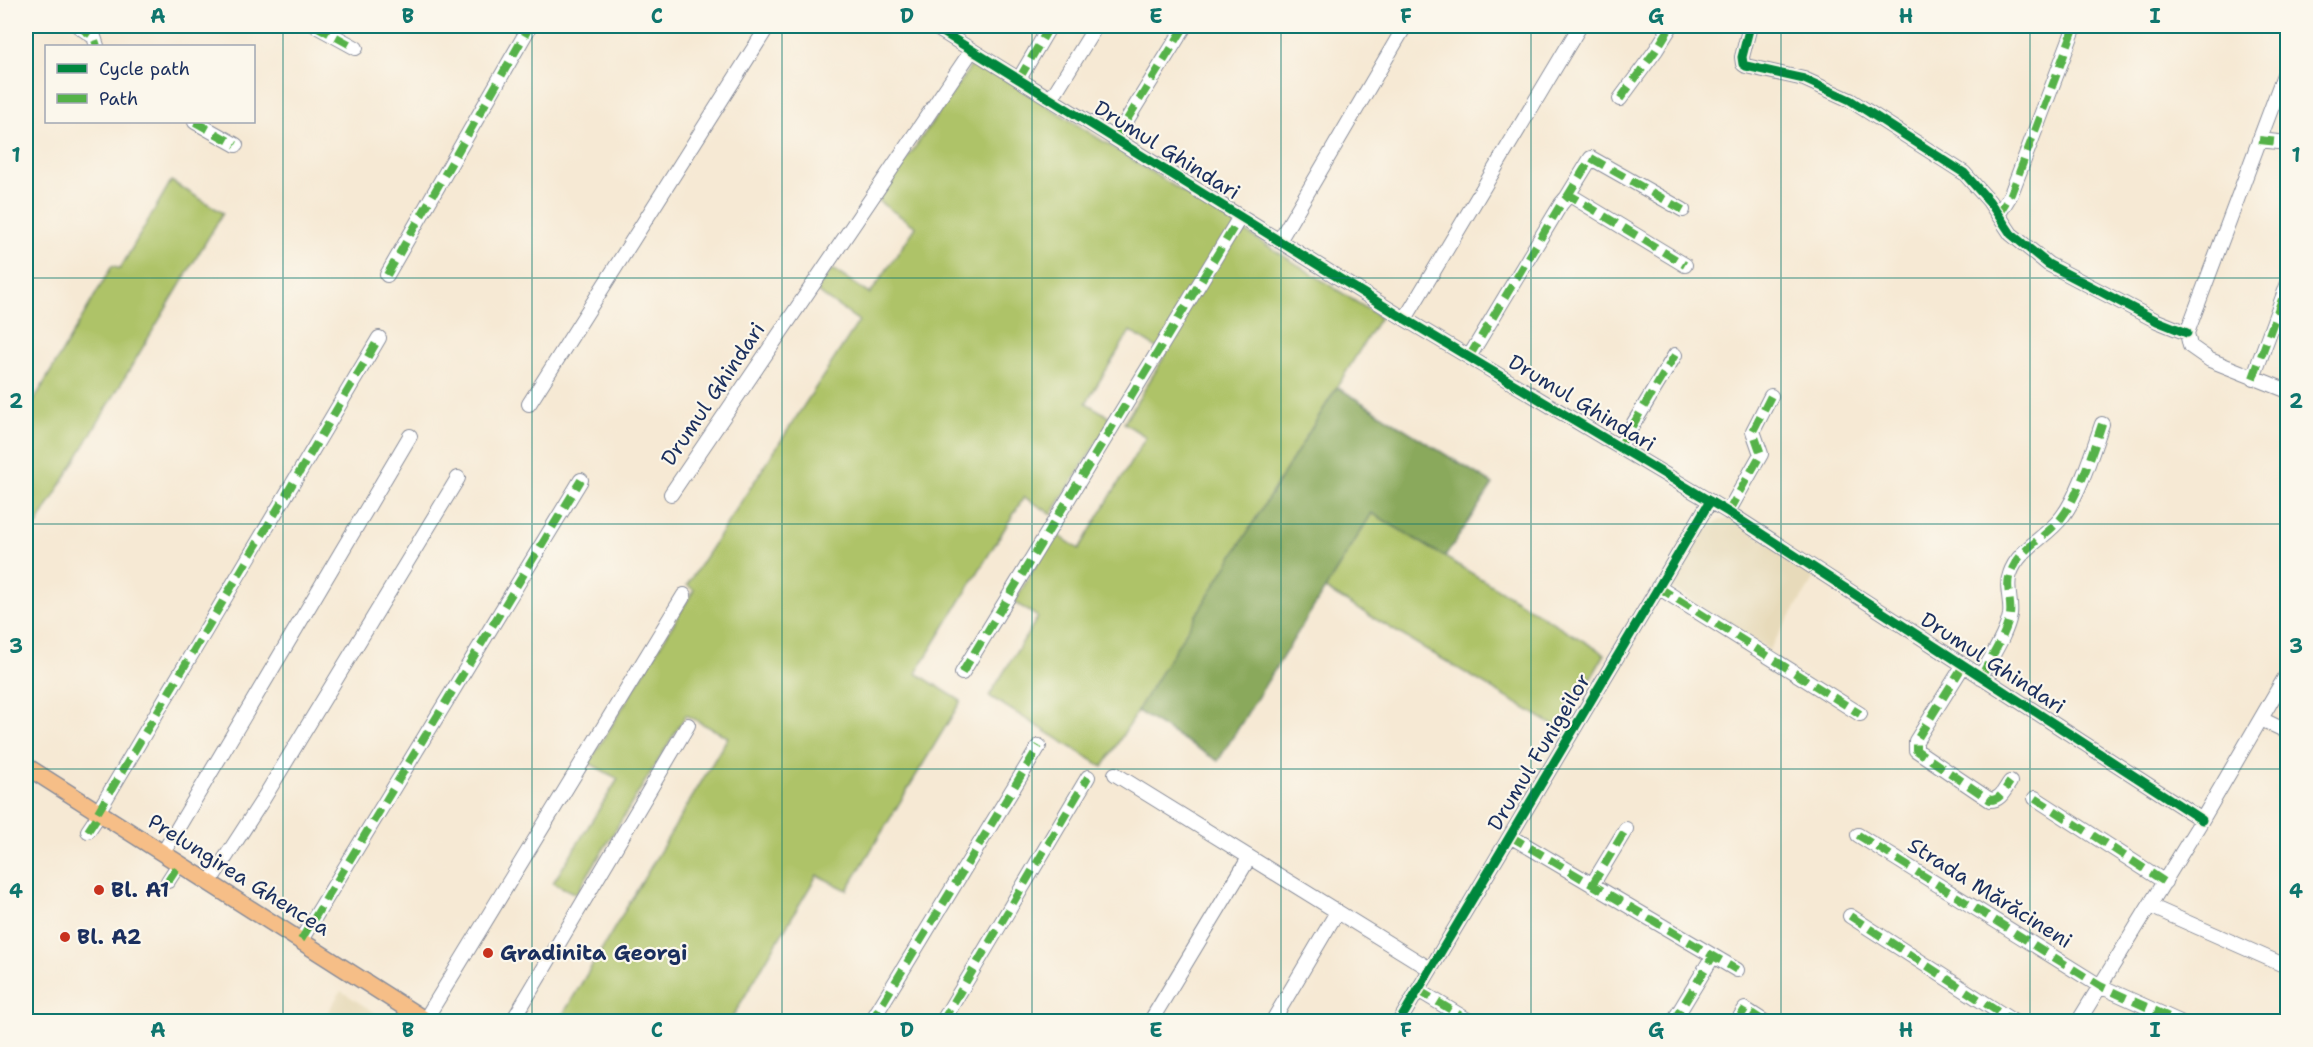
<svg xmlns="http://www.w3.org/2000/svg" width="2313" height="1047" font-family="'Shantell Sans',sans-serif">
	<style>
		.built { fill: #e7daba }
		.green { fill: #aec367; stroke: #647962; stroke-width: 1.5 }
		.forest { fill: #8aa95c; stroke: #526c5d; stroke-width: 1.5 }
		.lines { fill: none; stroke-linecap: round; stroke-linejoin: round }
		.minor-casing { stroke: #888c99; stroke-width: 16 }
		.major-casing { stroke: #888c99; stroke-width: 19 }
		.minor { stroke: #fff; stroke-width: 14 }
		.major { stroke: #f6be87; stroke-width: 16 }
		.quiet { stroke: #55b248; stroke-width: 8; stroke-dasharray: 15 8; stroke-linecap: butt }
		.cycleway-casing { stroke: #fbf7ec; stroke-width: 13 }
		.cycleway { stroke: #00873e; stroke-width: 9 }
		.grid { fill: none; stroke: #0f766e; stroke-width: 1.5; stroke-opacity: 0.55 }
		.poi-dot { fill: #c8321e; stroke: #fbf7ec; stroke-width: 2 }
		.labels { text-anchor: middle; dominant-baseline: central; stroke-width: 4.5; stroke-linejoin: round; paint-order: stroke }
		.street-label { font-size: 21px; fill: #1b2f5e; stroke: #fbf7ec }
		.poi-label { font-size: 21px; font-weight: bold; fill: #1b2f5e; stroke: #fbf7ec; text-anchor: start }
		.neatline { fill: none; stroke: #0f766e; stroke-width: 2 }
		.grid-label { font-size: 20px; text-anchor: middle; font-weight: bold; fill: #0f766e }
	</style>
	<rect width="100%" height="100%" fill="#fbf7ec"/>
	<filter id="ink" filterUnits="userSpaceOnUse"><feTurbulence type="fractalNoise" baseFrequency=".0167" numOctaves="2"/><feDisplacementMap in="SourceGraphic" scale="12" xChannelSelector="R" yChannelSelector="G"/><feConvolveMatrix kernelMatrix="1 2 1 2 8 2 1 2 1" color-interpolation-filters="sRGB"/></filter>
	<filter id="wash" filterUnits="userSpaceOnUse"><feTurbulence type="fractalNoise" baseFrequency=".008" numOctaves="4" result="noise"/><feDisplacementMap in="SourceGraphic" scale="24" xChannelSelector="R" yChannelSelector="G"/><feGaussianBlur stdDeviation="1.35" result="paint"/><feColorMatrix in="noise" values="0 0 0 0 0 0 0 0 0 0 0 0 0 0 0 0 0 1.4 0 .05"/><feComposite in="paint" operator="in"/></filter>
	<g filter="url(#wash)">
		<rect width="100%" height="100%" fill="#f6e9d4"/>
		<path class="built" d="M1731,519L1817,574L1769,650L1669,586L1702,533L1720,520Z
			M341,991L388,1021H322Z"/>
		<path class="green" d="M975,60L1380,317L1103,767L989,696L1038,617L1014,602L1055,533L1079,549L1146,437L1124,423L1166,354L1130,331L1086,403L1112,418L1052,514L1024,497L916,673L961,701L847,890L817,875L730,1021H559L728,737L686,715L576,894L553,883L618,779L589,763L694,590L687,585L859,321L816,291L832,269L870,294L916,227L878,201Z
			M171,181L223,213L26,543V414L112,266L120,269Z
			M1372,513L1605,654L1561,730L1325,589Z"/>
		<path class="forest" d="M1337,387L1493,484L1445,557L1372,513L1218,761L1137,711Z"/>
	</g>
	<g filter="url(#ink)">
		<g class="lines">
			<g class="minor-casing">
				<path id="minor" d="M78,26L94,37L97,46
					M316,26L356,48
					M933,26L1405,319L1728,512L2202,820
					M1750,26L1742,57L1743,64L1746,66L1804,79L1850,100L1964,173L1989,201L2011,234L2048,264L2157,321L2187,333
					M2288,64L2187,333L2190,346L2210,360L2288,391
					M1019,79L1050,26
					M1051,99L1096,26
					M1620,99L1656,50L1671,26
					M195,122L236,145
					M1115,139L1185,26
					M2259,140L2288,143
					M1567,197L1591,158L1683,210
					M1998,215L2011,194L2075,26
					M1279,241L1405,26
					M387,275L530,26
					M1405,319L1580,26
					M1469,357L1561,204L1567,197H1573L1685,265
					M2253,378L2288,283
					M529,404L768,26
					M1620,446L1675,355
					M671,494L972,50
					M1728,512L1761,454L1753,431L1771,396
					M1658,587L1860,714
					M1963,666L1916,741V750L1990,800C2001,800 2004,790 2010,782
					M962,673L1240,217
					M1981,677C1990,658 2006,636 2010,615C2012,601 2005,587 2010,574C2018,549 2047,537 2062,517C2079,495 2093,450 2102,424
					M2261,719L2288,732
					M1115,774L1430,969
					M2035,798L2165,882
					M98,812L379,338
					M88,831L100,813
					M1858,835L2100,986L2180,1022
					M1510,836L1737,970
					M163,853L410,436
					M168,881L179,864
					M209,883L262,801L458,478
					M1592,885L1626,829
					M2150,906L2288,967
					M1850,916L2014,1022
					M301,940L581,480
					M1418,990L1471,1022
					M425,1020L684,595
					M512,1022L688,725
					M871,1022L1039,746
					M942,1022L1088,777
					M1150,1022L1249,858
					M1272,1022L1337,912
					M1399,1022L1710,501
					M1673,1022L1713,956
					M1737,1022L1745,1009L1765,1022
					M2078,1022L2202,820L2288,672"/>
			</g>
			<g class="major-casing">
				<path id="major" d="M26,766L428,1022"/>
			</g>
			<use href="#minor" class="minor"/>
			<use href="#major" class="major"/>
			<path class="quiet" d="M78,26L94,37L97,46
				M316,26L356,48
				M1019,79L1050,26
				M1620,99L1656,50L1671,26
				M195,122L236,145
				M1115,139L1185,26
				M2259,140L2288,143
				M1567,197L1591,158L1683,210
				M1998,215L2011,194L2075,26
				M387,275L530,26
				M1469,357L1561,204L1567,197H1573L1685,265
				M2253,378L2288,283
				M1620,446L1675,355
				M1728,512L1761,454L1753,431L1771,396
				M1658,587L1860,714
				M1963,666L1916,741V750L1990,800C2001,800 2004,790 2010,782
				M962,673L1240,217
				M1981,677C1990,658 2006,636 2010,615C2012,601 2005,587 2010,574C2018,549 2047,537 2062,517C2079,495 2093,450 2102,424
				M2035,798L2165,882
				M98,812L379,338
				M88,831L100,813
				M1858,835L2100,986L2180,1022
				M1510,836L1737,970
				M168,881L179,864
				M1592,885L1626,829
				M1850,916L2014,1022
				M301,940L581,480
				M1418,990L1471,1022
				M871,1022L1039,746
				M942,1022L1088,777
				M1673,1022L1713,956
				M1737,1022L1745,1009L1765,1022"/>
			<g class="cycleway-casing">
				<path id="cycleway" d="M933,26L1405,319L1728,512L2202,820
					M1750,26L1742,57L1743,64L1746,66L1804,79L1850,100L1964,173L1989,201L2011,234L2048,264L2157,321L2187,333
					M1399,1022L1710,501"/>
			</g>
			<use href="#cycleway" class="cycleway"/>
		</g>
	</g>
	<path class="grid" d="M283,26V1022M532,26V1022M782,26V1022M1032,26V1022M1281,26V1022M1531,26V1022M1781,26V1022M2030,26V1022M26,278H2288M26,524H2288M26,769H2288"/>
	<g class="poi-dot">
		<circle cx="99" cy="890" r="6"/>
		<circle cx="65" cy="937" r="6"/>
		<circle cx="488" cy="953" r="6"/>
	</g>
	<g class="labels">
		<g class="street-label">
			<text transform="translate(1167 150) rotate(32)">Drumul Ghindari</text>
			<text transform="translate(713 394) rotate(-56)">Drumul Ghindari</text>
			<text transform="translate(1582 403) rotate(31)">Drumul Ghindari</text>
			<text transform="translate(1993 663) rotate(33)">Drumul Ghindari</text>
			<text transform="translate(1539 752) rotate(-59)">Drumul Funigeilor</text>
			<text transform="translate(239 875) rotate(32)">Prelungirea Ghencea</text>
			<text transform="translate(1990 893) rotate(32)">Strada Mărăcineni</text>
		</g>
		<g class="poi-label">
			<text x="111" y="890">Bl. A1</text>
			<text x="77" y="937">Bl. A2</text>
			<text x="500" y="953">Gradinita Georgi</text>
		</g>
	</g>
	<rect width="2313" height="1047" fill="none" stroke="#fbf7ec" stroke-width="66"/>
	<rect x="45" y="45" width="210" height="78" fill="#fbf7ec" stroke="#a1a7b3" stroke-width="1.5"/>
	<rect x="57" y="64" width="30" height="9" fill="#00873e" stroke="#a1a7b3" stroke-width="1.5"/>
	<text x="99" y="75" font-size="18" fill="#1b2f5e">Cycle path</text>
	<rect x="57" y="94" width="30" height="9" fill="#55b248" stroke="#a1a7b3" stroke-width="1.5"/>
	<text x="99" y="105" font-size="18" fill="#1b2f5e">Path</text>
	<rect x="33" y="33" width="2247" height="981" class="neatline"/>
	<g class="grid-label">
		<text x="158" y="23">A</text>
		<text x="408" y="23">B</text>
		<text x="657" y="23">C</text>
		<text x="907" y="23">D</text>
		<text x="1156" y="23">E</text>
		<text x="1406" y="23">F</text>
		<text x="1656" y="23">G</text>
		<text x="1906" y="23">H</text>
		<text x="2155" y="23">I</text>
		<text x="16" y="162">1</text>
		<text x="2296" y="162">1</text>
		<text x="16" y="408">2</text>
		<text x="2296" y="408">2</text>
		<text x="16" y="653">3</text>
		<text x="2296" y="653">3</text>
		<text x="16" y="898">4</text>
		<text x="2296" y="898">4</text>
		<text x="158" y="1037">A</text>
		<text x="408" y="1037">B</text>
		<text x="657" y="1037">C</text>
		<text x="907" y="1037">D</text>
		<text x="1156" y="1037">E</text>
		<text x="1406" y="1037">F</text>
		<text x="1656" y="1037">G</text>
		<text x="1906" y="1037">H</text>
		<text x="2155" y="1037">I</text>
	</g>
</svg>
